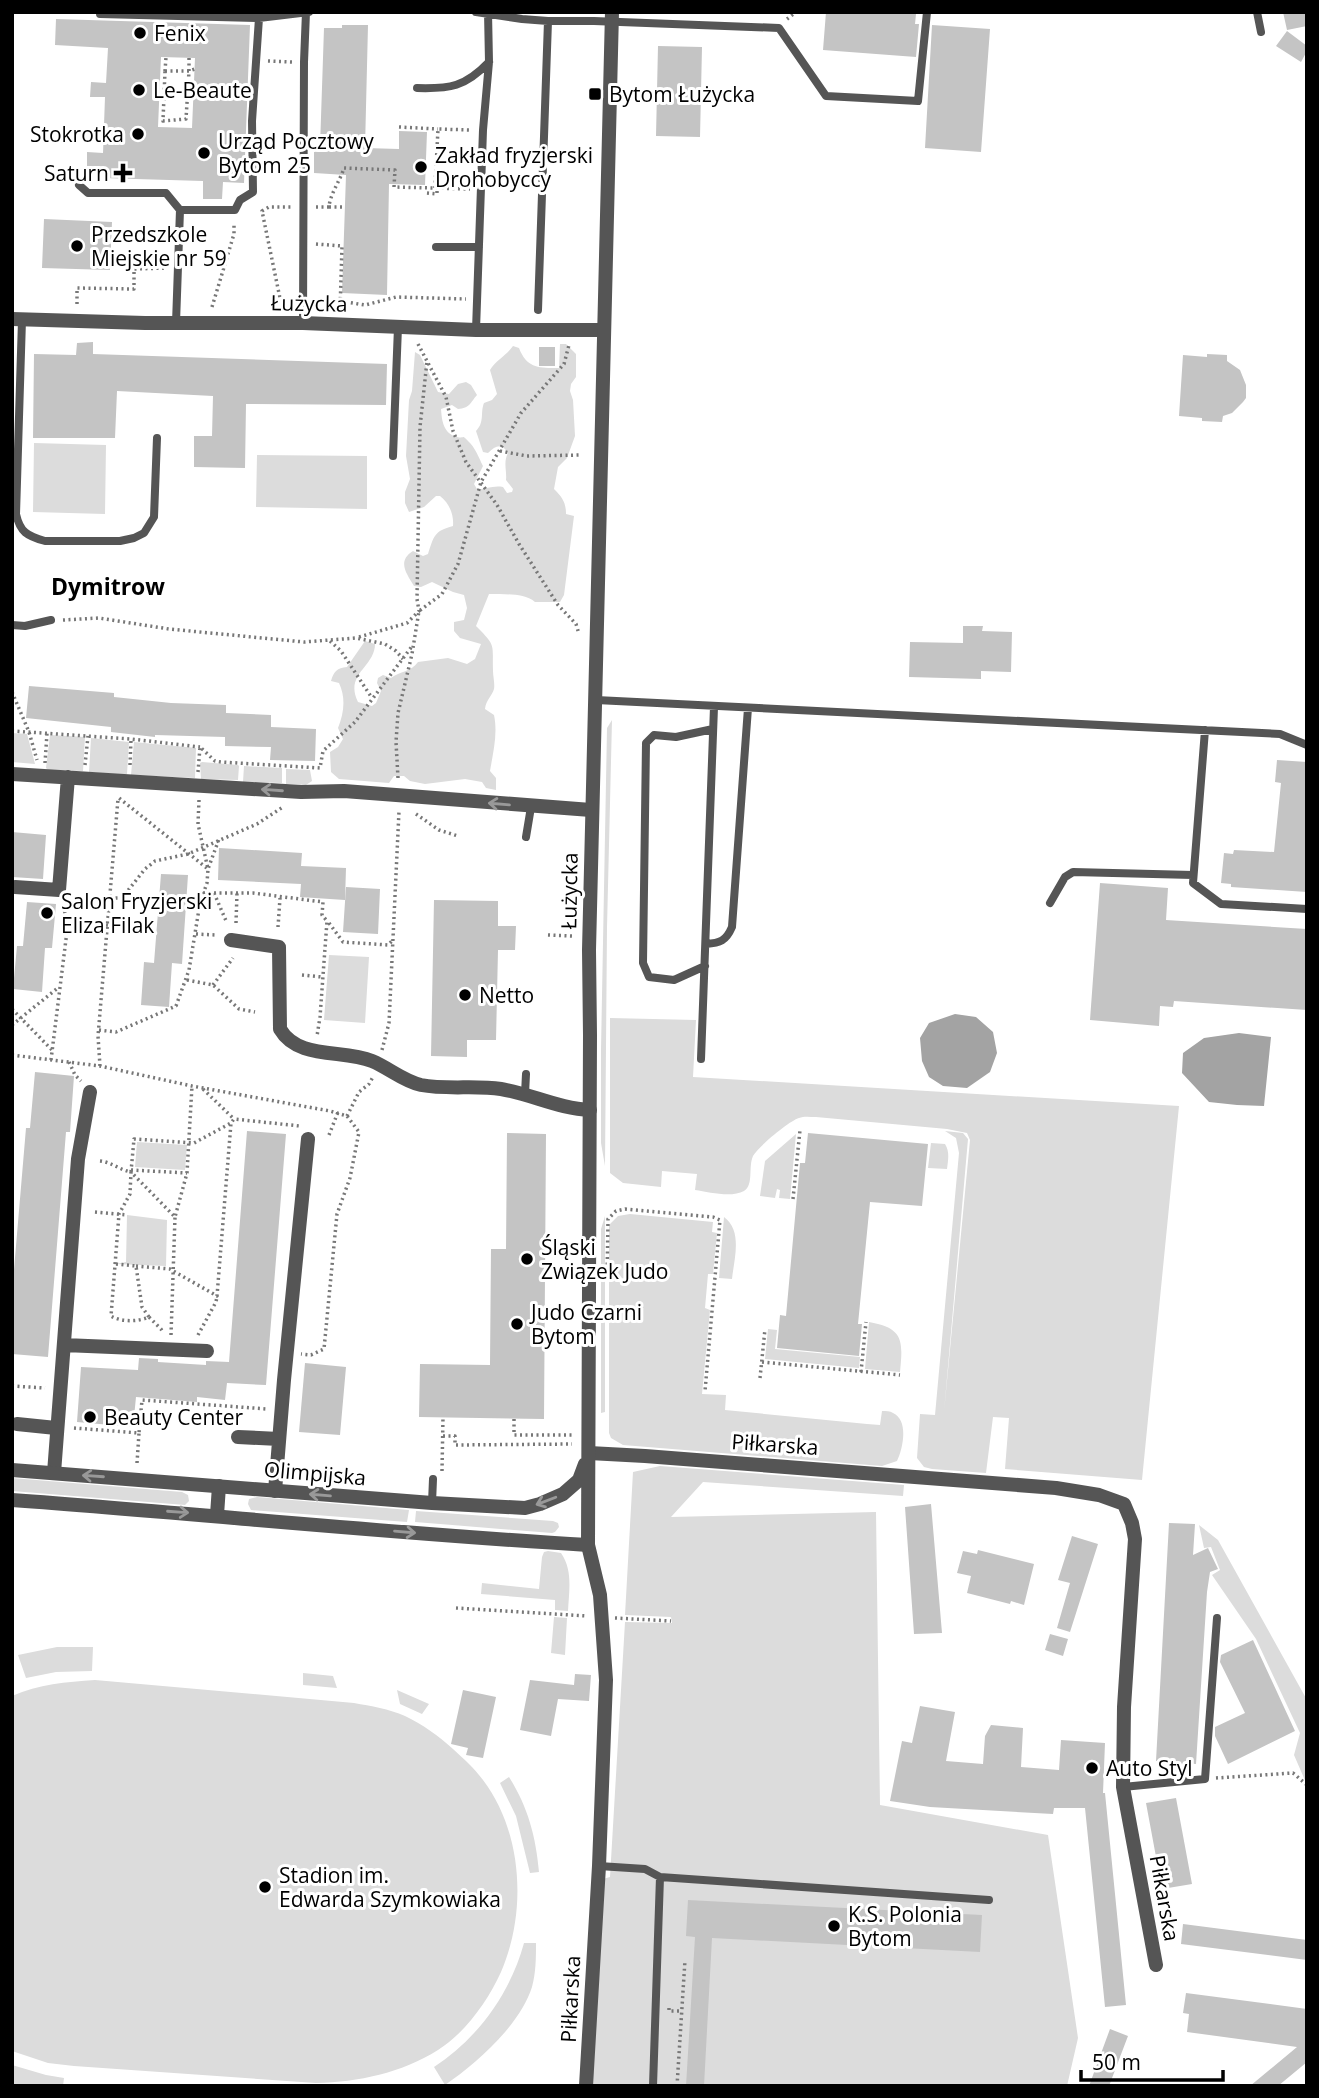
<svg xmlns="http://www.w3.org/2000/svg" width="1319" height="2098" font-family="'Open Sans',sans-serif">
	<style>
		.green { fill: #dcdcdc }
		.water { fill: #a3a3a3 }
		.building { fill: #c4c4c4; fill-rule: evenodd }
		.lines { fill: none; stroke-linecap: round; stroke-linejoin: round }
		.path { stroke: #777; stroke-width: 3.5; stroke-dasharray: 2 3.5; stroke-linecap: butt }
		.service { stroke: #555; stroke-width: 8 }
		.minor { stroke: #555; stroke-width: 14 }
		.tertiary { stroke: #555; stroke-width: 14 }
		.oneway { stroke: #999 }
		.poi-dot { fill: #000; stroke: #fff; stroke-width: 2.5 }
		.labels { text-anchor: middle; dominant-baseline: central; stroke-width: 6; stroke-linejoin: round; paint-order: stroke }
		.poi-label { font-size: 21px; fill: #000; stroke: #fff; text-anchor: start }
		.street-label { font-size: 21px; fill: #000; stroke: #fff }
		.neighbourhood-label { font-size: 23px; font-weight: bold; fill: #000; stroke: #fff }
	</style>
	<rect width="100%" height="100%" fill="#fff"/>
	<path class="green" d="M560,344H566L576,354V377L571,384L570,391L573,400L575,436L567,458L558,467L554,489C562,497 566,502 566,514L574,516L564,595L560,602H535C523,592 504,595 489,594L476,626C497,647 492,644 493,671C493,676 495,684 494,689C492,696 486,700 485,709L494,715C498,734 493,753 490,771L496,778V790L486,788L482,782L465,779L425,784L410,781L404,776H394L389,783L339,779L331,772L330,752L338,747L343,739L338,728C344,713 346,698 339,683L331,681C334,671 337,668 347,667L365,641L375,644C375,667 344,674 358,702L372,706L376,703L381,691L377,683L378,678L383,675L391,678C400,671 411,672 418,662L448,658L467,664L475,659L481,644L460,638L454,631V622L464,620L467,608L464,595L453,592L432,582L421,587L414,586C406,573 397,561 413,551L423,556L428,554C434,536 434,531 453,526C454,514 449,503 440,496H436L424,507L409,512L405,503V492L410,479L406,456L409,400L412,391L415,352L420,355L438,392L449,394L458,384L466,382L471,385L477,395C470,403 470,408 458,409L452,405L441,409C442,421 443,433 457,437C466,439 461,434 468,441C475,447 479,458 483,466L474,484L477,489C485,490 492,485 503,487L507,493L512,492L513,489L506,480C507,471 503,462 508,453C502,443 496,445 488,453L483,452L476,431C485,422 480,413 484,403L492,400L497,394L490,370C496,360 506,356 513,346L519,348C527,369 540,368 559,368Z
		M34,443L106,445L105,514L33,512Z
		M257,455L367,456V509L256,507Z
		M612,720L607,928L605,1166L601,1143V1050L607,728Z
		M12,733L27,734L35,764L12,762Z
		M50,735L85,737L83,771L48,770L46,768Z
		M91,738L129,742L127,774L125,775L89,772Z
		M134,742L196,748L195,778L131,775Z
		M202,762L238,765L239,766L238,780L201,779L200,763Z
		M244,766L282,768V783L243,782Z
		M286,769L310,770L312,781L306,785L286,784Z
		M329,955L369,957L365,1023L324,1020Z
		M610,1018L696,1020L693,1077L1179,1106L1142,1480L1005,1469L1009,1418L993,1417L986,1473L932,1469L924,1467L917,1458L920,1414L935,1415L959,1153L956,1138L945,1131L963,1133L968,1139L944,1412L970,1140L967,1133L947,1129L816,1117C810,1117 804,1116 799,1118C789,1121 759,1146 753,1156C748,1167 754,1185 744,1191C731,1198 709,1192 695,1190L697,1174L662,1171L661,1187L623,1183L610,1173Z
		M796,1134L790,1199L779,1198L780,1190L777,1189L775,1198L760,1196L765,1161Z
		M137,1142L187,1145L185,1170L135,1167Z
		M931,1143L945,1144C950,1152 948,1160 947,1169L928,1168Z
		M630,1214L713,1222L712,1232L717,1233L713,1274H708L705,1308L710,1310L702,1394L726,1395L725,1410L867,1424L880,1425L882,1411C886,1411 890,1411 893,1413C909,1420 903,1449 897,1461L882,1466L623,1445L611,1438L609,1433V1225L618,1216Z
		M127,1215L167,1220L166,1266L116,1264L126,1262Z
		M605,1216V1412L601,1413V1229Z
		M724,1217C743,1231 734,1259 732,1279L719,1278Z
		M869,1322C904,1328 903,1341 900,1372L865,1369Z
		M768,1329L777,1330L775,1349L860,1357L859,1368L765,1359Z
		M660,1466L904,1485L903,1496L703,1482L671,1517L876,1512L880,1805L1048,1835L1078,2038L1067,2086H592L603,1879L610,1877L625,1622L672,1623L671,1617L625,1615L633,1472Z
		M12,1478L182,1492L188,1495L189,1501L185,1505L12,1491Z
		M257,1497L409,1510L407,1522L251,1510L248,1504L249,1499Z
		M416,1511L553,1521L558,1523L559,1527L555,1532L552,1533L415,1522Z
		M1199,1525L1218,1540L1307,1700V1785L1294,1755L1300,1733L1256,1639L1212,1575L1220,1570L1211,1547L1204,1548Z
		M548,1551L561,1553C573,1570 569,1591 568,1611L555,1610V1600L481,1594L482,1583L539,1589L542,1557L544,1552Z
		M554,1617L567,1618L565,1655L551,1653Z
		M57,1647H93L92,1671L56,1672L26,1678L18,1655Z
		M303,1673L333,1676L337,1688L303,1685Z
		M95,1680L354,1703C371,1706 389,1709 405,1716C422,1724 439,1736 453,1749C464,1759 474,1768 483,1780C523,1833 527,1912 501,1972C488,2001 465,2033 438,2050C401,2073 359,2082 316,2083L74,2066L48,2063L12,2051V1696C39,1684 66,1682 95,1680Z
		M397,1690L429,1704L422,1714L400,1704Z
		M509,1777C528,1807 536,1837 539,1872L530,1873L516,1816L500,1783Z
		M524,1943H536C536,1958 536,1972 532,1987C520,2025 477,2063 445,2085L434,2067C478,2038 510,1994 524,1943Z
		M12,2065L46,2075L64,2078L63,2086H12Z"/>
	<path class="water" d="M955,1014L976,1017L993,1032L997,1053L990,1072L967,1088L943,1086L929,1077L922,1061L920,1038L929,1023Z
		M1239,1033L1271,1037L1264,1106L1237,1105L1209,1102L1182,1073L1183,1053L1204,1038Z"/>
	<path class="building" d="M826,12L916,14L915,24H919L916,57L823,50Z
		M1283,12H1307V26L1287,30Z
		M56,19L250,25L244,183L223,182L222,199H203V181L102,178L103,167L87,166V152L103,153L105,97H90L91,82L106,83L108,48L55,45ZM161,57L195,58L192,128L158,127Z
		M342,25H368L365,148L399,149V131L427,132L425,185L389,184L387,295L342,293L346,175L314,173V147H320L324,28H342Z
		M932,25L990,29L981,152L925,148Z
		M1287,31L1307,46V51L1301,62L1276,46Z
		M658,46L702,47L700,137L656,136Z
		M44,219L112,222L110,270L42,268Z
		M93,342V354L387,364L386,405L246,404L245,468L194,467V436H212L213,396L117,391L115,438H33L34,354L76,355L77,343Z
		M539,347H555V366H539Z
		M1207,354L1227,355V361L1240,370L1246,385V398L1243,402L1232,413L1223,416L1222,422L1202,421V418L1179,416L1183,355L1207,357Z
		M963,626H983L982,631L1012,632L1011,672L981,671V679L909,677L910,642L963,643Z
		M29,686L114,693V697L171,703L226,705V713L271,715V727L316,729L315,761L270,760L271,747L225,746V737L155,735V737L111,732V727L26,718Z
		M1277,760L1307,762V892L1231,887V884L1221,883L1224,853L1233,854L1234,850L1274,852L1281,783L1275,782Z
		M12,832L46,835L43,879L12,877Z
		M219,848L302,853L301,866L346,868L345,900L300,897L301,884L218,880Z
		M161,874L188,875L182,964L172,963L169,1007L141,1005L144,962L154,963Z
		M1100,883L1168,888L1166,920L1307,929V1010L1174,1001L1173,1007L1160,1006L1159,1026L1090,1020Z
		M346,887L380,889L378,934L343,932Z
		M434,900L498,901V926H516L515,950H498L496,1040H467V1057L431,1056Z
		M27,902L56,904L52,948H45L42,992L13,989L17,946H23Z
		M35,1072L74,1076L70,1132H66L48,1357L12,1354V1293L26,1128H30Z
		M247,1131L286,1134L266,1385L227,1383L225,1400L197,1397V1402L136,1397L133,1427L77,1422L81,1367L138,1370L139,1358L158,1359V1362L206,1365V1361L229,1362Z
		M507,1133L546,1134L544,1419L419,1417L420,1364L490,1365L491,1249H506Z
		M808,1133L928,1144L922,1206L870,1202L858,1324H862L859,1356L777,1348L780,1315L786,1316L800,1163H805Z
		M305,1363L346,1367L340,1435L299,1432Z
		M931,1504L942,1633L914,1634L905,1507Z
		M1169,1523L1195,1524L1193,1555L1208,1548L1218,1569L1210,1572L1207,1592L1196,1764L1183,1763L1182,1772L1167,1771V1762L1156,1761Z
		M1072,1536L1098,1544L1070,1632L1057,1628L1070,1583L1058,1580Z
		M978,1550L1034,1564L1024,1605L1011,1601L1010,1604L967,1593L971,1576L957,1573L963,1551L977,1554Z
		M1050,1634L1068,1639L1063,1656L1045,1650Z
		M1253,1640L1295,1731L1228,1764L1215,1736V1727L1245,1713L1220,1662L1221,1655Z
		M575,1674L591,1675L589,1701L558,1699L551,1736L520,1730L530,1680L574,1685Z
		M463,1690L496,1697L483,1758L466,1755L468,1748L451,1744Z
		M920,1706L955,1712L946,1761L983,1764L985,1736L991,1725L1023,1728L1021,1767L1059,1770L1061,1740L1105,1743L1103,1793H1105L1126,2005L1105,2007L1085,1808H1054L1053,1814L930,1807L890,1801L902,1741L912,1743Z
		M1176,1798L1192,1884L1162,1889L1146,1803Z
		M688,1900L982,1915L980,1952L712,1938L704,2086H686L695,1937L686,1936Z
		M1183,1924L1307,1940V1960L1181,1944Z
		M1186,1993L1307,2009V2062L1278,2086H1250L1297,2047L1187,2032L1189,2014L1183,2013Z
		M1110,2029L1128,2036L1109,2086H1089Z"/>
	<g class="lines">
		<path class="path" d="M787,19L796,12
			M189,58V71L195,69
			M268,61L292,62
			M165,71H189L186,119L163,121Z
			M165,71L166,57
			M399,127L438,129
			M435,188L438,129L471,130
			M427,193L437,194V188
			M316,207H329C330,194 340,181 344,168L395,170L394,187L470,189
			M329,207H345
			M316,244L342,246L340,310
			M340,301L365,305L396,297L466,299
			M77,304V288L134,289V269L167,268
			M212,307L234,234V223
			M282,308L262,211L269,207H291
			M418,344L446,397L453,431L466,462L497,505L519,544L558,605L576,624L579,634
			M500,451L527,456L581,455
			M63,620L99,618L169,629L304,642L356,638L385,644L396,651L403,659
			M359,637L407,623L419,611L417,599L420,427L427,361
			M330,641L341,651L372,698
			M12,692L29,732L37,760
			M12,731L131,739L200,747
			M45,763L47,733
			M85,765L88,736
			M130,765L131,739
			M198,772L200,747L215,761L221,762L320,768L323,751L355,722L413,645
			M398,778L396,742L398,713L412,654L419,611L442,594L458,564L481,482L521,413L564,364L569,345
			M199,800L198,824L208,869L219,839
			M416,814L439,830L458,836
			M203,893H253L323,902L322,915L327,921L320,1017L317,1036
			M214,893L227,923
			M110,898H122L145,869L155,861L188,854L257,824L283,807
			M68,923L78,921L108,925
			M236,923L237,893
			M329,923L343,942L388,945L392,941
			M278,927L280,898
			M196,934L215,935
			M548,935L572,936
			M302,975L322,977
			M187,980L213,985L239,1009L255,1012
			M213,985L233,958
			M12,1009L52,1050
			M12,1025L59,987
			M99,1030L116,1032L176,1006L189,970L200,903L207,883L208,869L119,798
			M382,1050L389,1023L399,811
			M12,1055L100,1066L192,1086L330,1111L347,1116L359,1132L350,1178L337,1214L324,1349L311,1355L301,1354
			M51,1060L68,923L63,906
			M69,1062L75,1075L81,1081
			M100,1066L98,1036L118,799
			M203,1089L234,1119
			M347,1116L359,1092L369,1084L373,1077
			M329,1135L338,1112
			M100,1161C111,1162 120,1170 131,1172L134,1139L194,1143L231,1123
			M131,1170L187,1173
			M793,1199L800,1130
			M95,1212L127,1215
			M116,1264L136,1266L142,1307L149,1317C138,1322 121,1322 111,1316L119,1214L130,1194L131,1172L175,1217L187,1173L192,1086
			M136,1266L170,1269L217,1296L231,1123L234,1119L300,1126
			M607,1281L608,1219L616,1211L625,1209L713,1217L720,1220L705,1391
			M149,1317L161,1329L163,1333
			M171,1335L175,1217
			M198,1335L216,1302L217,1296
			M762,1362L900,1375
			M861,1372L866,1322
			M760,1378L765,1329
			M12,1386L45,1388
			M141,1417L162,1420
			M514,1419V1435H574
			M74,1428L139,1433L142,1400L267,1409
			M443,1436H455V1445L572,1444
			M137,1463L139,1433
			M442,1471L443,1417
			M456,1608L587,1616
			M615,1618L671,1621
			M1216,1778L1293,1773L1307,1785
			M669,2008V2011H682
			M677,2086L685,1960"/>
		<path class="service" d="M476,12L522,19L548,21H594L779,28L826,96L918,101L927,12
			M1257,12L1261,32
			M100,14L259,18L309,12
			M417,88C450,89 465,87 489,62
			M79,185L88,193H166L180,210
			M436,247H479
			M538,310L548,21
			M22,320L16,514C20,532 27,536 45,541H120L134,538L144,533L154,517L157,438
			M176,323L180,210H235L240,200L253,192L252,121L259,18
			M303,323L304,62L306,12
			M476,330L483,130L489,62L488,12
			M393,456L398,327
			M12,625L25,626L51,620
			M596,700L1280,734L1307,745
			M1205,730L1193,883L1221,904L1307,909
			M526,837L531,807
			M1050,903L1065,877L1073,872L1193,875
			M706,944C720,943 726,941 732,927L748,708
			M705,966L674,980L649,977L643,963L646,743L654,735L676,737L713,729
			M701,1059L714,707
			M525,1094L526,1074
			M432,1503L433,1479
			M1123,1787L1205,1779L1217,1618
			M599,1866L645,1869L660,1877L989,1900
			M653,2086L660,1877"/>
		<path class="minor" d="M12,319L145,323H303L476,330H604
			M12,774L301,792L344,791L591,810
			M15,887L59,890L68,777
			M231,940L279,947L280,1029C298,1060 343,1049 372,1061C389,1068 403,1081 421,1085C447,1090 475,1085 501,1089C531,1094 560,1109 590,1110
			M64,1345L207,1351
			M17,1424L56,1428
			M238,1437L279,1439
			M589,1453L645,1456L1056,1488L1099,1495L1124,1504L1132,1523L1135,1539L1124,1707L1123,1787L1156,1965
			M54,1473L78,1159L90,1092
			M275,1491L284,1380L308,1139
			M217,1515L219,1486
			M586,2086L599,1866L606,1680L600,1595L588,1545"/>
		<path class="tertiary" d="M12,1470L432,1503L525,1508L540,1504L563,1494L579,1480L585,1464
			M12,1500C204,1514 396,1534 588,1545L590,1035L589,950L612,12"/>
	</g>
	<defs><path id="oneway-shaft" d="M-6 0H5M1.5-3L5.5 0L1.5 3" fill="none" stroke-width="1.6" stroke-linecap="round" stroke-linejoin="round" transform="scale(1.75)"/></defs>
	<g class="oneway">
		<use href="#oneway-shaft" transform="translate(272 790) rotate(-176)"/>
		<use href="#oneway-shaft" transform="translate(499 804) rotate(-175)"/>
		<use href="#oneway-shaft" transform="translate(93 1476) rotate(-176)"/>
		<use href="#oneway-shaft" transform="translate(320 1495) rotate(-175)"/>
		<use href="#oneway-shaft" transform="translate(546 1501) rotate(159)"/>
		<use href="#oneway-shaft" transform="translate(178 1512) rotate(4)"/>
		<use href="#oneway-shaft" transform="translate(405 1532) rotate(5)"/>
	</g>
	<g class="poi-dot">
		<circle cx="140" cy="33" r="7"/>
		<circle cx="139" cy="90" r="7"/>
		<rect x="588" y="87" width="14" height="14" rx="3.5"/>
		<circle cx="138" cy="134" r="7"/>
		<circle cx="204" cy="153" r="7"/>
		<circle cx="421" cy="167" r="7"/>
		<path d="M119.5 162.5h7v7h7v7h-7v7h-7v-7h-7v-7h7z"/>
		<circle cx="77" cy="246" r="7"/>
		<circle cx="47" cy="913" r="7"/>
		<circle cx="465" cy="995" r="7"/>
		<circle cx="527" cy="1259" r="7"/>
		<circle cx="517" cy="1324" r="7"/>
		<circle cx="90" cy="1417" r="7"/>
		<circle cx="1092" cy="1768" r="7"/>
		<circle cx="265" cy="1887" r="7"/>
		<circle cx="834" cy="1926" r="7"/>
	</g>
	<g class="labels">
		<g class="poi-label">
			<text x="154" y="33">Fenix</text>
			<text x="153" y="90">Le-Beaute</text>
			<text x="609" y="94">Bytom Łużycka</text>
			<text x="124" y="134" text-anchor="end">Stokrotka</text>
			<text x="218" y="141">Urząd Pocztowy<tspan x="218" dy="24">Bytom 25</tspan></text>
			<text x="435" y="155">Zakład fryzjerski<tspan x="435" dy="24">Drohobyccy</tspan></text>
			<text x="109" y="173" text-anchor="end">Saturn</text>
			<text x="91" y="234">Przedszkole<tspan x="91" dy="24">Miejskie nr 59</tspan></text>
			<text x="61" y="901">Salon Fryzjerski<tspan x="61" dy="24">Eliza Filak</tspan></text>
			<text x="479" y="995">Netto</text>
			<text x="541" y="1247">Śląski<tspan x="541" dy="24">Związek Judo</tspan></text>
			<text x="531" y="1312">Judo Czarni<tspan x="531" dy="24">Bytom</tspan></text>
			<text x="104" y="1417">Beauty Center</text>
			<text x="1106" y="1768">Auto Styl</text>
			<text x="279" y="1875">Stadion im.<tspan x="279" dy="24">Edwarda Szymkowiaka</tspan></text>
			<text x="848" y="1914">K.S. Polonia<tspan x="848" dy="24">Bytom</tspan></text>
		</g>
		<g class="street-label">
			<text transform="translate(309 303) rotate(1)">Łużycka</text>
			<text transform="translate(569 891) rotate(-89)">Łużycka</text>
			<text transform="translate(775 1444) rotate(4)">Piłkarska</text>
			<text transform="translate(315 1473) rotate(5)">Olimpijska</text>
			<text transform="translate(1165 1898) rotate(80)">Piłkarska</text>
			<text transform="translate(570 1999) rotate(-87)">Piłkarska</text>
		</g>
		<g class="neighbourhood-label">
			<text x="108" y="586">Dymitrow</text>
		</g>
	</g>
	<rect width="1319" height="2098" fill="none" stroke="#000000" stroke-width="28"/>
	<path d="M1081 2070v10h142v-10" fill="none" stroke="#000000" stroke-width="3.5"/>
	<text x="1092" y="2070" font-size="21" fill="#000000" stroke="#ffffff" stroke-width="5" paint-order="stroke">50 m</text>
</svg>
